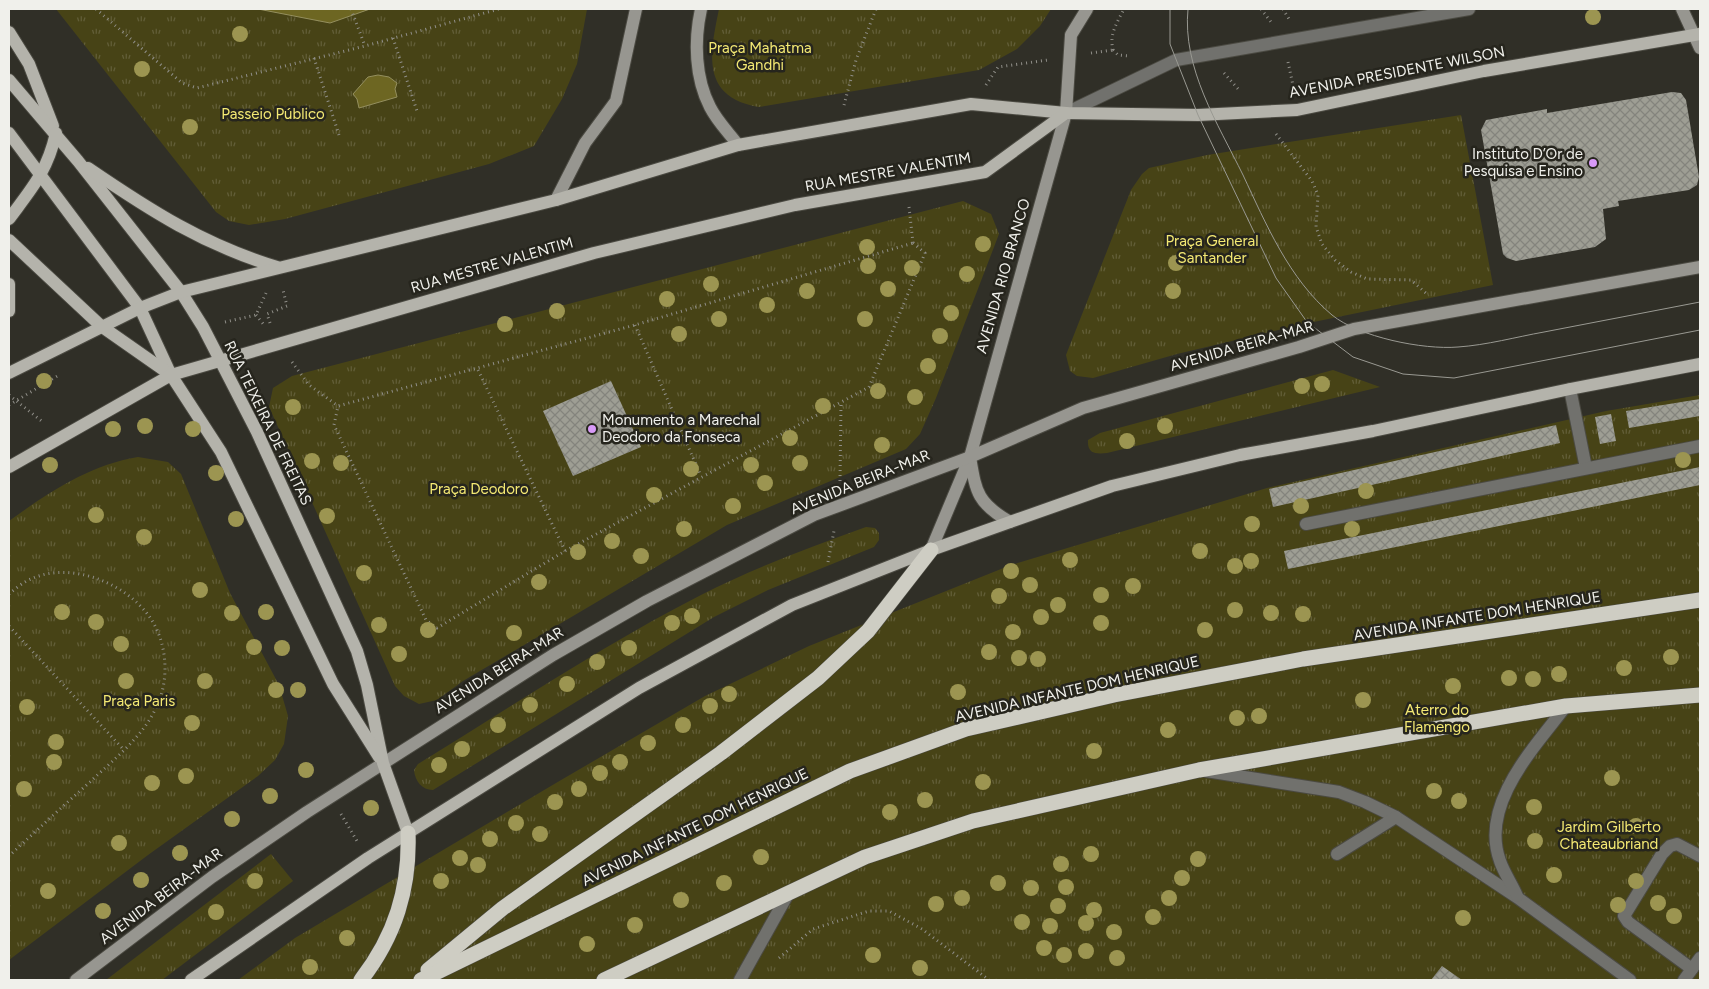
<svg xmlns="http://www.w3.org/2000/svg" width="1709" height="989" font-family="Figtree,sans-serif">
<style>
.grass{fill:url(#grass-tufts)}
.water{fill:#6d6622;stroke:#948f5e}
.building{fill:url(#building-cross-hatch)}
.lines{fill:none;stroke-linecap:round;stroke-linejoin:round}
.lane-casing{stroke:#4b4a42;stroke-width:14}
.street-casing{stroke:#4b4a42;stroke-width:14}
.secondary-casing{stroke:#4b4a42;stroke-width:14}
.primary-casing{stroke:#4b4a42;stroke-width:14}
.highway-casing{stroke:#4b4a42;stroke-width:16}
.path{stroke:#908f89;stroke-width:3;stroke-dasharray:1 4;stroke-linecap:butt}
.lane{stroke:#71716d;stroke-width:12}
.street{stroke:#71716d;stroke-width:12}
.secondary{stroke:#979690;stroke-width:12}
.primary{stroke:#b4b3ab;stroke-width:12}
.highway{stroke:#cecdc3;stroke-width:15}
.tram{stroke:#999992;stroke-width:1}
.tree{fill:#9c9551}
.poi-dot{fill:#d89af8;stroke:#26251d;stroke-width:2}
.labels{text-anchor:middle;stroke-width:5;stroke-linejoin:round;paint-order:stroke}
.park-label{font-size:15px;fill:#f4e973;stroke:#26251d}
.street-label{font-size:15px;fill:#f0f0eb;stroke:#26251d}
.poi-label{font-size:15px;fill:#f0f0eb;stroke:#26251d;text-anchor:end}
</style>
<defs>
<pattern id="grass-tufts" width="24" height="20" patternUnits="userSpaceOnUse" patternTransform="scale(1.25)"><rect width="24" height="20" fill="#474316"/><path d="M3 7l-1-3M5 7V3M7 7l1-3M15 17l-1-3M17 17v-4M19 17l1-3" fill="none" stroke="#625e38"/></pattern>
<pattern id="building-cross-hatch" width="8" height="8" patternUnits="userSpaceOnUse" patternTransform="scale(1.25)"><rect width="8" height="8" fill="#9e9e94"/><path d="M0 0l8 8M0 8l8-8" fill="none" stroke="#84847d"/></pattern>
</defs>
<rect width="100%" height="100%" fill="#302f27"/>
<g class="grass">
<path d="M56,9h531l-10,55 -15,35 -28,47 -45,18 -204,55 -36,6 -20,-4 -13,-9z"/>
<path d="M719,9h332l-11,17 -23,23 -38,21 -220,37c-59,-10 -49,-54 -40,-98z"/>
<path d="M1461,115l32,170 -194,40 -122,29 -84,24 -16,-2 -7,-5 -4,-16 65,-165 11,-16 7,-6 58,-13z"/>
<path d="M963,201l28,13 8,20 -63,164 -16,36 -14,15 -179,76 -264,156 -26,19 -18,4 -15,-8 -9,-10 -126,-279 4,-19 19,-12z"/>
<path d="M1333,370l47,17 -273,66c-11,1 -20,1 -19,-13l12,-7z"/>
<path d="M1700,395v585h-1462l57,-42 261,-155 149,-87 104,-50 202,-81 256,-77 339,-77z"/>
<path d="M138,457l30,5 13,12 49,119 49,92 9,31 -4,28 -9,16 -17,16 -110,79 -139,105v-439c39,-28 80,-56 129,-64z"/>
<path d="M866,527l9,1 4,5v7l-5,7 -106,43 -54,27 -281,173c-11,0 -18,-9 -19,-20l4,-6c93,-57 185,-119 283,-169 53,-27 109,-48 165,-68z"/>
<path d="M271,854l22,27 -131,99h-56z"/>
</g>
<g class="water">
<path d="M258,9h112l-40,14z"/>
<path d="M378,75l11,2 8,6 -2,6 2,8 -38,11 -2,-9 -4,-5 15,-17z"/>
</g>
<g class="building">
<path d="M1672,92l9,1 5,7 13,77 -2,8 -8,5 -71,11 1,5 -16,3 3,30 -11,8 -79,14 -9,-3 -4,-4 -22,-124 5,-10 61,-11v4z"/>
<path d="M611,381l30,66 -68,29 -30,-65z"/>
<path d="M1700,399v17l-71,12 -3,-17z"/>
<path d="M1611,414l5,27 -16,3 -5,-27z"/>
<path d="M1556,425l4,18 -287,64 -4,-18z"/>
<path d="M1700,467v18l-412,84 -4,-18z"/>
<path d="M1442,966l20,14h-31z"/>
</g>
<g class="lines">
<defs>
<g id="lane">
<path d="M1570,389l16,79"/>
<path d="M1306,524l394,-78"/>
<path d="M1206,771l133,21 26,10 31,15 122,81 112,82"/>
<path d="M1337,854l59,-37"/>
<path d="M1517,896c-5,-12 -13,-23 -17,-35 -21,-57 35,-114 66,-155"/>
<path d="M1692,969l-64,-47 -4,-6 38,-62 8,-8 7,-2 23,12"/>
<path d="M740,980l48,-86"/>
<path d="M1684,980l16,-22"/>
</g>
<path id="street" d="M1066,113l110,-53 293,-51"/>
<g id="secondary">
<path d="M701,9c-7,32 -6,69 9,98 7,14 19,26 28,38"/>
<path d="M1682,9l18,39"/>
<path d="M556,200l29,-57 31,-42 20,-92"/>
<path d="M970,457c6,35 7,46 40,65"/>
<path d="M931,550l39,-93 96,-344 5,-78 16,-26"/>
<path d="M76,980l136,-103 95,-65 246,-157 94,-54 167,-86 156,-58 113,-49 216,-61 55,-18 346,-62"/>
</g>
<g id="primary">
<path d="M9,32l20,32 24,62"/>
<path d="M9,80l69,81 103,131 22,35 54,105 100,219 10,34 16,78 25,70"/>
<path d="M9,133l131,175 31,67 50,77 112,232 46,73"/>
<path d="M88,168c63,43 116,77 189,99"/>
<path d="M9,219c23,-31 38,-47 47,-86"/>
<path d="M9,240l92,86 70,49"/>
<path d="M9,284v27"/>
<path d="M9,373l131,-65 41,-16 375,-92 182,-55 233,-41 95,9 132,2 99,-5 187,-39 216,-37"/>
<path d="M9,467l162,-92 423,-122 201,-48 190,-33 81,-59"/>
<path d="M191,980l177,-122 271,-170 153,-83 139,-55 181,-64 128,-31 133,-24 197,-42 130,-25"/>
</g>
<g id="highway">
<path d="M428,970l75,-62 218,-155 97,-75 50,-47 63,-81"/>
<path d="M361,980c34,-44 49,-91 47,-147"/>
<path d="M421,980l429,-209 116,-42 148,-34 189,-36 397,-59"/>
<path d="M604,980l261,-123 108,-36 226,-51 367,-64 134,-11"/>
</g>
</defs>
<use href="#lane" class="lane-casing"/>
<use href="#street" class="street-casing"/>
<use href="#secondary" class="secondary-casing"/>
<use href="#primary" class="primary-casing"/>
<use href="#highway" class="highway-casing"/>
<g class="path">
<path d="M96,9l86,74 15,5 168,-42 134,-37"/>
<path d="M351,9l14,37"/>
<path d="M1261,9l10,13"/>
<path d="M1283,9l6,10"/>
<path d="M393,38l24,73"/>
<path d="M1113,50l5,5 12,1"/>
<path d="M1113,50c-4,-16 4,-27 11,-41"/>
<path d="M1091,53l22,-3"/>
<path d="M314,58l25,77"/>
<path d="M1288,62l6,28"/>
<path d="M1224,73l16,18"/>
<path d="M986,85l12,-18 50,-7"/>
<path d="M844,105l12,-45 20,-51"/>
<path d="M1276,134l36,47 6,14 -2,32 6,17 13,16 16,12 16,7 44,1 16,14"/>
<path d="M909,207l4,36"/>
<path d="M913,243l12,10 -56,134 -304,164 -128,77 -11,-8 -92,-195 4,-19 297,-81z"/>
<path d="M256,315l8,10"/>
<path d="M225,322l31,-7 10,-22"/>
<path d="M270,323l-3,-9 20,-8 -4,-16"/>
<path d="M635,325l66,151"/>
<path d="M292,362l17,23 29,21"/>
<path d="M478,370l87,181"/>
<path d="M9,395l35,28"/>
<path d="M9,405l50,-30"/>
<path d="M840,481l1,-79"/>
<path d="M828,562l6,-31"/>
<path d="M9,594c6,-5 14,-12 22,-15 39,-18 93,3 118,37 18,25 21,62 8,90 -14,31 -43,53 -67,76 -27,24 -54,49 -81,74"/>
<path d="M9,626l115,124"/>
<path d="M341,814l16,27"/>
<path d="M779,958l34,-29 56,-18h20l33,18 67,51"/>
</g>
<use href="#lane" class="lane"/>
<use href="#street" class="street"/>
<use href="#secondary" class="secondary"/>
<use href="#primary" class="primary"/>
<use href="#highway" class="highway"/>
<g class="tram">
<path d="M1170,9v35l28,71 78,163 31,44 46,35 50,17 51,4 246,-48"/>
<path d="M1188,9c-6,59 30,115 55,166 23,49 46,104 89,140 27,22 91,35 126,32 29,-2 58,-10 86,-15 52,-10 104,-20 156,-30"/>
</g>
</g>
<g class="tree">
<circle cx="1593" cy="17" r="8"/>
<circle cx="240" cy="34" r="8"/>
<circle cx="142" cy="69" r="8"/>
<circle cx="190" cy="127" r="8"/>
<circle cx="983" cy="244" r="8"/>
<circle cx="867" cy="247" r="8"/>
<circle cx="1176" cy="263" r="8"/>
<circle cx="868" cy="266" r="8"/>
<circle cx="912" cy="268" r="8"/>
<circle cx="967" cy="274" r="8"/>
<circle cx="711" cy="284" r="8"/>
<circle cx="888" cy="289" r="8"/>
<circle cx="807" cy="291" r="8"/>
<circle cx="1173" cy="291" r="8"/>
<circle cx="667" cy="299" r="8"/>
<circle cx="767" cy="305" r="8"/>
<circle cx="557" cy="311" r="8"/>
<circle cx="951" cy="313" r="8"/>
<circle cx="719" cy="319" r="8"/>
<circle cx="865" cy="319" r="8"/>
<circle cx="505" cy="324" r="8"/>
<circle cx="679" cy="334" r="8"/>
<circle cx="940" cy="336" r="8"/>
<circle cx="928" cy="366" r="8"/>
<circle cx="44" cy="381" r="8"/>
<circle cx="1322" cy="384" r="8"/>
<circle cx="1302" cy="386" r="8"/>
<circle cx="878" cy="391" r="8"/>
<circle cx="915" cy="397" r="8"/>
<circle cx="823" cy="406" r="8"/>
<circle cx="293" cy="407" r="8"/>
<circle cx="145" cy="426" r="8"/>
<circle cx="1165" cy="426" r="8"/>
<circle cx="113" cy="429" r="8"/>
<circle cx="193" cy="429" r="8"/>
<circle cx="790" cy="438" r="8"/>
<circle cx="1127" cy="441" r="8"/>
<circle cx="882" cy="445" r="8"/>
<circle cx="1683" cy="460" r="8"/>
<circle cx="312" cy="461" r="8"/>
<circle cx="341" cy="463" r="8"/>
<circle cx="800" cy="463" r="8"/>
<circle cx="50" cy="465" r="8"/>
<circle cx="751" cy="465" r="8"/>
<circle cx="691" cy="469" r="8"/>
<circle cx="216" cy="473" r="8"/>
<circle cx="765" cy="483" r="8"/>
<circle cx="1366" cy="491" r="8"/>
<circle cx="654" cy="495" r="8"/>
<circle cx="733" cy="506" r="8"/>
<circle cx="1301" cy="506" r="8"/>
<circle cx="96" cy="515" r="8"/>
<circle cx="327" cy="516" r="8"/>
<circle cx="236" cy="519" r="8"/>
<circle cx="1252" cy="524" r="8"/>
<circle cx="684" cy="529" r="8"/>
<circle cx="1352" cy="529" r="8"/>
<circle cx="144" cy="537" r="8"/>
<circle cx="612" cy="541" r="8"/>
<circle cx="1200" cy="551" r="8"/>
<circle cx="578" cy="552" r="8"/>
<circle cx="641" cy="556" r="8"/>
<circle cx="1070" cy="560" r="8"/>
<circle cx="1251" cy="561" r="8"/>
<circle cx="1235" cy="566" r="8"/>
<circle cx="1011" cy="571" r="8"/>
<circle cx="364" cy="573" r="8"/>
<circle cx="539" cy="582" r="8"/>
<circle cx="1030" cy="585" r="8"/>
<circle cx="1133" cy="586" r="8"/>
<circle cx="200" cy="590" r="8"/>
<circle cx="1101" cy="595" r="8"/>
<circle cx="999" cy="596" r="8"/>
<circle cx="1058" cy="605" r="8"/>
<circle cx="1235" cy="610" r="8"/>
<circle cx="62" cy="612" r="8"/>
<circle cx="266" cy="612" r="8"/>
<circle cx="232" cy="613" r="8"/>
<circle cx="1271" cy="613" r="8"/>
<circle cx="1303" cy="614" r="8"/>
<circle cx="692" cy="616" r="8"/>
<circle cx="1041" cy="617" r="8"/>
<circle cx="96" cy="622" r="8"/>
<circle cx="672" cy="623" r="8"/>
<circle cx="1101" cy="623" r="8"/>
<circle cx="379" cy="625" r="8"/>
<circle cx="428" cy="630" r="8"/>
<circle cx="1205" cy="630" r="8"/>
<circle cx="1013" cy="632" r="8"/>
<circle cx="514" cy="633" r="8"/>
<circle cx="121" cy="644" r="8"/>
<circle cx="254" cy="647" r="8"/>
<circle cx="282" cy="648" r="8"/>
<circle cx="629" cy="648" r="8"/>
<circle cx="989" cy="652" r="8"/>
<circle cx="399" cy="654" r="8"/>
<circle cx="1671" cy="657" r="8"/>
<circle cx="1019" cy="658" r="8"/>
<circle cx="1038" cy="659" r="8"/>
<circle cx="597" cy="662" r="8"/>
<circle cx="1624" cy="668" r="8"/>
<circle cx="1559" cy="674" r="8"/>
<circle cx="1509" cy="678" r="8"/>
<circle cx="1533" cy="679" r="8"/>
<circle cx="126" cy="681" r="8"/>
<circle cx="205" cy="681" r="8"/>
<circle cx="567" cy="684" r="8"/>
<circle cx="1453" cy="686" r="8"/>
<circle cx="276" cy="690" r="8"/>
<circle cx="298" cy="690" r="8"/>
<circle cx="958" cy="692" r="8"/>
<circle cx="729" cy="694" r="8"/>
<circle cx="1363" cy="700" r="8"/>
<circle cx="530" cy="705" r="8"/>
<circle cx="710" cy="706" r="8"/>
<circle cx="27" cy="707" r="8"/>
<circle cx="1259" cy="716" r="8"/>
<circle cx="1237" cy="718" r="8"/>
<circle cx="192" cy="723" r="8"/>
<circle cx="498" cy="725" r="8"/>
<circle cx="683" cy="725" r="8"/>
<circle cx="1168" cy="730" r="8"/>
<circle cx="56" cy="742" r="8"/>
<circle cx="648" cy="743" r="8"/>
<circle cx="462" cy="749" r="8"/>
<circle cx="1094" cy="751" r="8"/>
<circle cx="54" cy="762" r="8"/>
<circle cx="620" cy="762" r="8"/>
<circle cx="439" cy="765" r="8"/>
<circle cx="306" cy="770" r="8"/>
<circle cx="600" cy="773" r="8"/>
<circle cx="186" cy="776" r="8"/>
<circle cx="1612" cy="778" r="8"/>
<circle cx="983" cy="782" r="8"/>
<circle cx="152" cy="783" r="8"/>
<circle cx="24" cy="789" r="8"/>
<circle cx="579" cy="789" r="8"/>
<circle cx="1434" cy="791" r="8"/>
<circle cx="270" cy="796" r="8"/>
<circle cx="925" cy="800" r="8"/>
<circle cx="1459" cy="801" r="8"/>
<circle cx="555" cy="802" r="8"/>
<circle cx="1534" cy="807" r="8"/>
<circle cx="371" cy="808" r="8"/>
<circle cx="890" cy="812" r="8"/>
<circle cx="232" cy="819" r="8"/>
<circle cx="516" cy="823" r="8"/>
<circle cx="1636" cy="826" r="8"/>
<circle cx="540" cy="834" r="8"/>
<circle cx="490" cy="839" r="8"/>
<circle cx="1535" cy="841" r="8"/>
<circle cx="119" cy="843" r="8"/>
<circle cx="180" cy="853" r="8"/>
<circle cx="1091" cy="854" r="8"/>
<circle cx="761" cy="857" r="8"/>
<circle cx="460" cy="858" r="8"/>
<circle cx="1198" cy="859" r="8"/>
<circle cx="1061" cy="864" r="8"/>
<circle cx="478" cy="865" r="8"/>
<circle cx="1554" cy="875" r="8"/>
<circle cx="1182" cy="878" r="8"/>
<circle cx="141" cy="880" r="8"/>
<circle cx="255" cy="881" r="8"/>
<circle cx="441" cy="881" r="8"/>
<circle cx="1636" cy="881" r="8"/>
<circle cx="724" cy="883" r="8"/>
<circle cx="998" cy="883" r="8"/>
<circle cx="1066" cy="887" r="8"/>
<circle cx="1031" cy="888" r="8"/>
<circle cx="48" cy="891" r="8"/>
<circle cx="962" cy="898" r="8"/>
<circle cx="1169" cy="898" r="8"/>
<circle cx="681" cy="900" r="8"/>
<circle cx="1658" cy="903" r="8"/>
<circle cx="936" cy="904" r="8"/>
<circle cx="1618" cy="905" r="8"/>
<circle cx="1058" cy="906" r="8"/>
<circle cx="1094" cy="910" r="8"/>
<circle cx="103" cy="911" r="8"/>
<circle cx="216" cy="912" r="8"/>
<circle cx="1674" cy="916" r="8"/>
<circle cx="1153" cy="917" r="8"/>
<circle cx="1463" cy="918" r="8"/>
<circle cx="1022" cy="922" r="8"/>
<circle cx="1086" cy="923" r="8"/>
<circle cx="635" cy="925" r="8"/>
<circle cx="1050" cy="926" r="8"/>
<circle cx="1114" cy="932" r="8"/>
<circle cx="347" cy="938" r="8"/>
<circle cx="587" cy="944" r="8"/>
<circle cx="1044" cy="948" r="8"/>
<circle cx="1086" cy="951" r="8"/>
<circle cx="873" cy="955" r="8"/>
<circle cx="1064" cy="955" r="8"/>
<circle cx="1117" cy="958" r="8"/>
<circle cx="310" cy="967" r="8"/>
<circle cx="920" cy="968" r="8"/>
</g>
<g class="poi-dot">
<circle cx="1593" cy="163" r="5"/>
<circle cx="592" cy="429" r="5"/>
</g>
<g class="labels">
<g class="park-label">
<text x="760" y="53">Praça Mahatma<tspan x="760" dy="17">Gandhi</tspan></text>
<text x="273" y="119">Passeio Público</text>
<text x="1212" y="246">Praça General<tspan x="1212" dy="17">Santander</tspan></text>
<text x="479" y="494">Praça Deodoro</text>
<text x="139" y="706">Praça Paris</text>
<text x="1437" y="715">Aterro do<tspan x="1437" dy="17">Flamengo</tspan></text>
<text x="1609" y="832">Jardim Gilberto<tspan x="1609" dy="17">Chateaubriand</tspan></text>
</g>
<g class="street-label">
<text transform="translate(1397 72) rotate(-11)" y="5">AVENIDA PRESIDENTE WILSON</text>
<text transform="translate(888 172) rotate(-10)" y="5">RUA MESTRE VALENTIM</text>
<text transform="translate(492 265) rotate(-16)" y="5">RUA MESTRE VALENTIM</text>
<text transform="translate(1003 276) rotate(-74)" y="5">AVENIDA RIO BRANCO</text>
<text transform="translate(1242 346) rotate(-16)" y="5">AVENIDA BEIRA-MAR</text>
<text transform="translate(268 423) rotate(64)" y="5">RUA TEIXEIRA DE FREITAS</text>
<text transform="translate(860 482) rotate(-22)" y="5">AVENIDA BEIRA-MAR</text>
<text transform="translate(1477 616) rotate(-9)" y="5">AVENIDA INFANTE DOM HENRIQUE</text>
<text transform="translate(499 670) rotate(-32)" y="5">AVENIDA BEIRA-MAR</text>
<text transform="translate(1077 689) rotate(-13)" y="5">AVENIDA INFANTE DOM HENRIQUE</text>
<text transform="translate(695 827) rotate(-26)" y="5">AVENIDA INFANTE DOM HENRIQUE</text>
<text transform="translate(161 896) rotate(-37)" y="5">AVENIDA BEIRA-MAR</text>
</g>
<g class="poi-label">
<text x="1583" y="159">Instituto D’Or de<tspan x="1583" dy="17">Pesquisa e Ensino</tspan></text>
<text x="602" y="425" text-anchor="start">Monumento a Marechal<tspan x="602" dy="17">Deodoro da Fonseca</tspan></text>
</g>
</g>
<rect width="1709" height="989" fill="none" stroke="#f0f0eb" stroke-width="20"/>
</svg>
